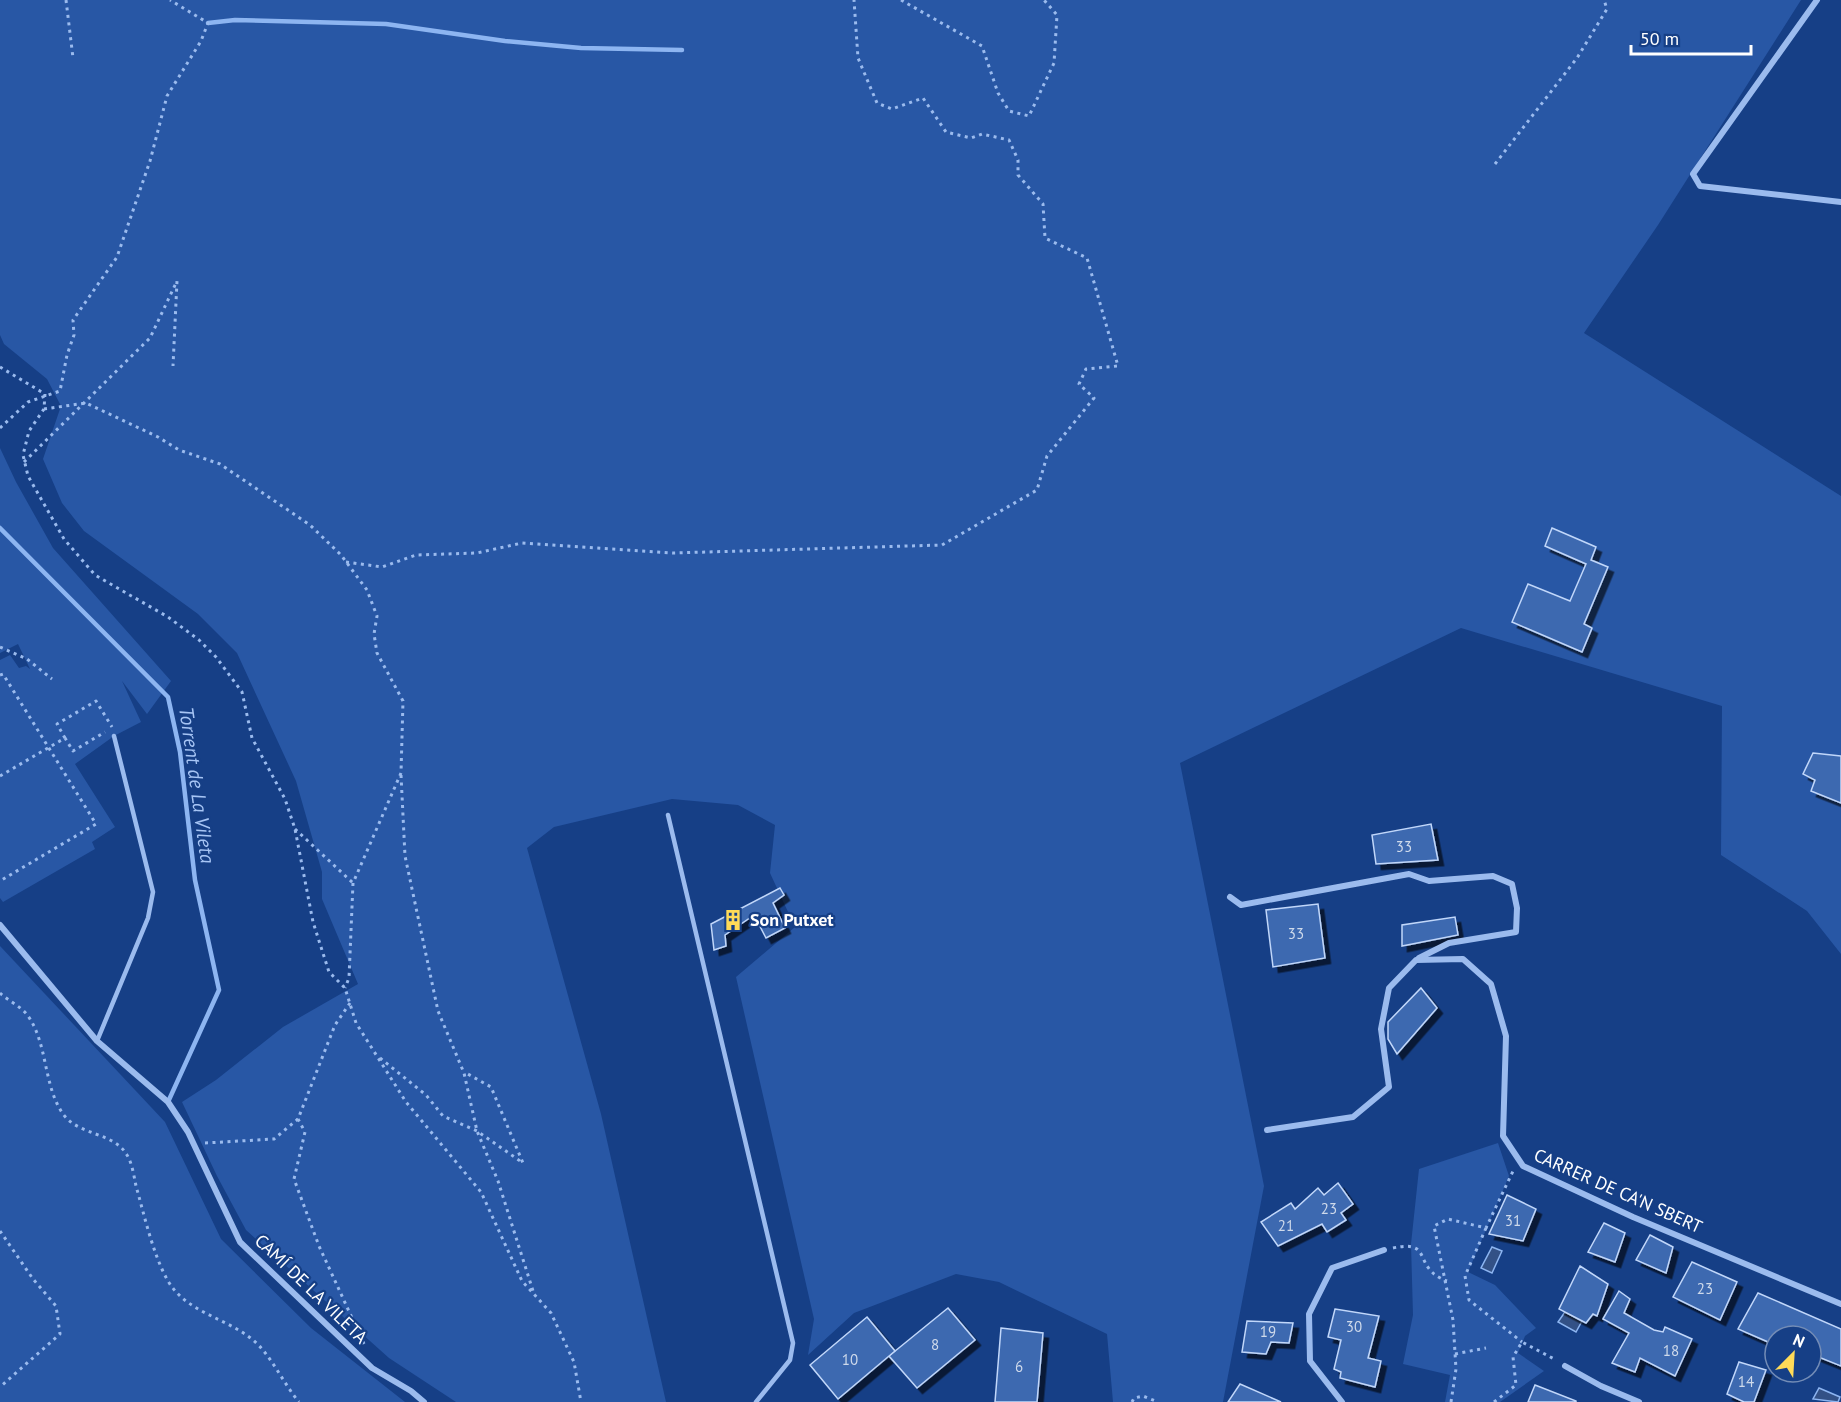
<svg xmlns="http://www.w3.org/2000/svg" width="1841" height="1402" font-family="'PT Sans',sans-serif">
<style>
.green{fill:#2857a5}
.water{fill:#335186;stroke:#8db5f1;stroke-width:1.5}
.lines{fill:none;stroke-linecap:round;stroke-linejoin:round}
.stream{stroke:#8db5f1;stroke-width:4.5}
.building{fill:#3e69b0;stroke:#c1d7fa;stroke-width:1.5;filter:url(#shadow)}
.path{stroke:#9bbbee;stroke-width:3;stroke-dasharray:3 4.5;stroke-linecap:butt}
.service{stroke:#9bbbee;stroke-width:4.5}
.minor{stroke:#9bbbee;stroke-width:6}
.labels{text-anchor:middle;stroke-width:4.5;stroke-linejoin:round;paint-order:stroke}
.number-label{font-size:15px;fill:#cfdaeb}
.poi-label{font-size:18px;font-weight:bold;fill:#fff;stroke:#163f86;text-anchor:start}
.street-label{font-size:18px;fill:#fff;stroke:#163f86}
.water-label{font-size:20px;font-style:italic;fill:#a7c5f5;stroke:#163f86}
</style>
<defs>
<filter id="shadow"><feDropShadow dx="5.5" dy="5.5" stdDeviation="0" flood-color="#0009"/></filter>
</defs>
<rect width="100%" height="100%" fill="#163f86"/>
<g class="green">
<path d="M0,0h1801l-143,225 -74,108 257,163v458l-34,-43 -86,-56 1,-149 -261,-78 -281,135 84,423 -41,216h-110l-6,-68 -108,-52 -43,-8 -102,39 -46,42 6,-36 -78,-342 59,-50 -25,-54 5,-48 -37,-20 -66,-6 -118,28 -27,21 74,266 65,288h-210l-67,-44 -143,-128 -29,-54 -35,-74 34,-22 67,-53 75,-43 -36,-85v-27l-26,-91 -59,-128 -39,-39 -114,-83 -22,-28 -19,-44 18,-53 -14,-27 -43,-35 -4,-9z"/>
<path d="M0,448l16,34 37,66 118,133 -24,33 -25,-33 19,41 -27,14 -39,28 40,63 -23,15 3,7 -92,53 -3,-4v-238l10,-5 9,13 7,-2 4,3 -12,-25 -18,9z"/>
<path d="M0,946l165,176 56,117 90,89 94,74h-405z"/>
<path d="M1498,1143l11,33 -41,96 27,13 41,43 -11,8 -7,17 26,18 -44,31h-55l5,-27 -47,-11 10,-49 -2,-71 8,-75z"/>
</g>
<g class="water">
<path d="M1492,1247l10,4 -10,22 -11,-5z"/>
<path d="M1565,1312l17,9 -6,11 -18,-10z"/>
<path d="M1819,1388l21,9 -2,5 -25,-3z"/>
</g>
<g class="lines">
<g class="stream">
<path d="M208,23l27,-3 151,4 119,17 76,7 101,2"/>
<path d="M0,528l168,169 12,55 15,128 24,110 -51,112"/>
</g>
</g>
<g class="building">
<path d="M1552,528l44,19 -5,13 17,7 -24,57 8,4 -10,24 -70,-30 16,-38 42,17 16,-37 -41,-18z"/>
<path d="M1813,753l28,3v47l-30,-12 4,-11 -12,-6z"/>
<path d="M1431,824l7,36 -62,4 -4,-29z"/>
<path d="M780,888l4,7 -11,8 12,25 -19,10 -12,-23 -29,20 1,11 -12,4 -3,-26z"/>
<path d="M1318,904l7,54 -52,9 -7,-57z"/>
<path d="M1455,917l3,18 -56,11v-21z"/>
<path d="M1421,988l16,20 -40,46 -9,-15v-17z"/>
<path d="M1338,1183l15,21 -12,9 5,7 -19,12 -5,-8 -44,22 -17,-24 30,-19 4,6 23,-21 6,7z"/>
<path d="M1507,1195l29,14 -13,32 -34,-7z"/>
<path d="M1604,1223l21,10 -10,29 -27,-10z"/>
<path d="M1650,1235l23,12 -7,26 -30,-13z"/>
<path d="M1692,1262l45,20 -17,38 -47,-23z"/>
<path d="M1580,1266l28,18 -11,32 -4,-2 -7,9 -27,-14z"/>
<path d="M1619,1291l11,8 -6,14 30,17 9,2 2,-5 27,12 -17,37 -35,-18 -5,14 -23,-9 17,-30 -26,-14z"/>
<path d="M1758,1293l83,36v37l-30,-12v-18h-36v9l-37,-16z"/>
<path d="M948,1308l27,32 -58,48 -28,-32z"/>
<path d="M1335,1309l44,7 -11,42 13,3 -6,26 -35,-9 1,-6 -7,-3 7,-29 -13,-3z"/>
<path d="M867,1317l28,34 -57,48 -28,-34z"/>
<path d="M1247,1321l46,2 -4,20 -18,-1 -5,12 -24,-2z"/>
<path d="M1001,1328l42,5 -6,69h-42z"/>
<path d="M1739,1362l27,8 -12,32h-10l-17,-8z"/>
<path d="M1240,1384l41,18h-53z"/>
<path d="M1535,1385l41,16v1h-48z"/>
</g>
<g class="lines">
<g class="path">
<path d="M66,0l7,58"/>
<path d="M901,0l81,46 16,47 11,18 20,5 25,-53 3,-48 -13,-15"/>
<path d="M1495,164l82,-106 30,-49 -3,-9"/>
<path d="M0,367l45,27 -1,15 -15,22 -6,24 5,21 36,63 31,36 73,42 31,23 17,17 26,35 10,46 33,61 10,30 18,93 16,50 16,16 11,35 50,79 75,90 41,89 29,32 23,49 7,40"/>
<path d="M44,409l42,-6 72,34 21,13 41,14 90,61 31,30 26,35 10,26 -3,18 3,19 26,48 -2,72 -48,110 -4,95 -4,10"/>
<path d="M0,428l28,-26 32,-11 7,-36 7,-20 -1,-15 44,-63 33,-96 17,-65 34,-55 7,-18 -38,-23"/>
<path d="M24,462l126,-124 27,-57 -4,85"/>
<path d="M346,562l36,5 34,-12 61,-2 45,-10 151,10 269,-8 95,-55 10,-34 47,-58 -15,-14 7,-15 32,-3 -31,-108 -42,-20 -2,-34 -25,-29v-15l-9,-20 -27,-6 -11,4 -25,-6 -23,-34 -31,11 -15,-6 -19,-45 -4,-58"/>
<path d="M0,647l27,12 25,20"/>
<path d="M0,675l3,-1 93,150 -96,57"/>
<path d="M65,738l-8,-14 39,-23 16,26"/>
<path d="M401,775l4,81 33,155 26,62 13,58 21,50 36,113"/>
<path d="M0,776l65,-38 8,13 32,-19"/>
<path d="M295,829l58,54"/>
<path d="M0,993c8,8 21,13 28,23 20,28 15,69 35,98 16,22 51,18 64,41 5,8 7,21 9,31 8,28 17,69 32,95 19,32 57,36 85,59 18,15 30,43 46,62"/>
<path d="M350,1003l-15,22 -37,94 7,13 -11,47 25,67 45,98"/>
<path d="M380,1058l46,37 17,21 34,15 46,32 -32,-76 -25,-14"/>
<path d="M205,1143l69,-4 24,-20"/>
<path d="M1486,1228l-21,48 4,24 53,42"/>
<path d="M0,1231l33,48 23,27 4,28 -60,53"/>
<path d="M1393,1248c42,-9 18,20 54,33"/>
<path d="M1455,1354l31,-6"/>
<path d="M1132,1402l2,-4 9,-2 15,6"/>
<path d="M1451,1402l5,-33 -3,-49 -19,-94 14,-7 38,9 28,-59"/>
<path d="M1494,1402l22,-17 -3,-28 9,-15 34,18"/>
</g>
<g class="service">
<path d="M668,815l125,528 -3,17 -34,42"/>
<path d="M97,1041l51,-123 5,-26 -39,-156"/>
</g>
<g class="minor">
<path d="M1817,0l-124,174 7,12 141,16"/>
<path d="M1230,897l11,8 168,-31 20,7 64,-5 19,8 5,24 -1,24 -67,11 -30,15"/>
<path d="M0,925l97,116 71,61 20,30 52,110 132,126 39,23 13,11"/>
<path d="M1267,1130l86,-13 36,-30 -8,-58 8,-41 27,-28 47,-1 28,25 15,52 -3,100 20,30 110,51 208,87"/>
<path d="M1565,1366l36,20 38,16"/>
<path d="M1342,1402l-32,-41 -1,-47 23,-46 52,-18"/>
</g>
</g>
<defs>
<symbol id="building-bare" viewBox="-9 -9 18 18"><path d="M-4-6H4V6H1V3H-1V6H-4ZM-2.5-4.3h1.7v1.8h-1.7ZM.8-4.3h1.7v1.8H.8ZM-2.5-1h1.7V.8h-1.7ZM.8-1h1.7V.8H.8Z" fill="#ffdb58" stroke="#163f86" stroke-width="2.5" paint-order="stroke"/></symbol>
</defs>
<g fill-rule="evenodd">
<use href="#building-bare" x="718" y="905" width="30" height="30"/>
</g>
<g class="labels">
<g class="number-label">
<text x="1404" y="852">33</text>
<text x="1296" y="939">33</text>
<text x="1329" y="1214">23</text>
<text x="1513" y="1226">31</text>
<text x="1286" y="1231">21</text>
<text x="1705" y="1294">23</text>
<text x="1354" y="1332">30</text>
<text x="1268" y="1337">19</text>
<text x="935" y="1350">8</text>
<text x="1671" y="1356">18</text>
<text x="850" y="1365">10</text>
<text x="1019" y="1372">6</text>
<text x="1746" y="1387">14</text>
</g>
<g class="poi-label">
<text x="750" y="926">Son Putxet</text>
</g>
<g class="street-label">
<text transform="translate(1618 1191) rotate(24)" y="6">CARRER DE CA'N SBERT</text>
<text transform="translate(311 1289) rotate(44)" y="6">CAMÍ DE LA VILETA</text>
</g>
<g class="water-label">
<text transform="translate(197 785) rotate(82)" y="7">Torrent de La Vileta</text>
</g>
</g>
<g transform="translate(1793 1354) rotate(24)"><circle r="28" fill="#163f86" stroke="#738cb6" stroke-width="1.5"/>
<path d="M0-4.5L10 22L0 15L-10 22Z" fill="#ffdb58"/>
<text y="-9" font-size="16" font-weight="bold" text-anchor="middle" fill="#ffffff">N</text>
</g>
<path d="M1631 45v9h120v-9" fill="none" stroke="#ffffff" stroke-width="3"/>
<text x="1640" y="45" font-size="18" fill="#ffffff" stroke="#163f86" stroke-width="4.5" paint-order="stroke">50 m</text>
</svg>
